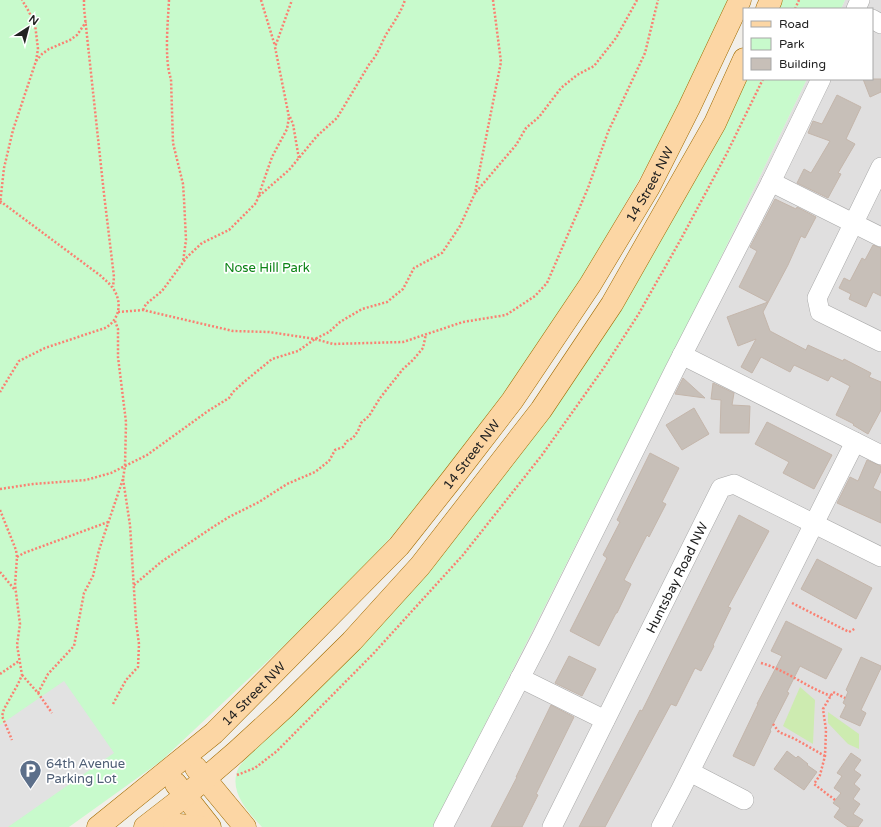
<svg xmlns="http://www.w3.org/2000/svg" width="881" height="827" font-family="'Varela Round',sans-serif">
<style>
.residential{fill:#e0dfdf}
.grass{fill:#cdebb0}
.park{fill:#c8facc}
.parking{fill:#e2e2e2}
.building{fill:#c7bfb8;stroke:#c4b6ab}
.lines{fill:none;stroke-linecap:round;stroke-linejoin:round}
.minor-casing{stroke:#a9a9a9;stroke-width:20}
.major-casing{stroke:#a06b00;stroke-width:23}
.path{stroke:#fa8072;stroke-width:2.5;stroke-dasharray:2 2;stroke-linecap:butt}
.minor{stroke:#fff;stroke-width:19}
.major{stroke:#fcd6a4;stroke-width:22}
.labels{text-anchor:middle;stroke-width:3.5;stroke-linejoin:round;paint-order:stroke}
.street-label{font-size:13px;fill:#222;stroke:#fff}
.park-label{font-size:13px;fill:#0c8416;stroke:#fff}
.service-label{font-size:13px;fill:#4e5e75;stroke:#fff;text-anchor:start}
</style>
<rect width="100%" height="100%" fill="#f2efe9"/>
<path class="residential" d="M845,0h36v827h-448l273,-539 101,-209h65v-70h-31z"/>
<g class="grass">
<path d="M800,687l15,13 -2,44 -30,-18z"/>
<path d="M828,712l31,22v15l-11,-5 -20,-21z"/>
</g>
<g class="park">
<path d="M0,0h728l-46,100 -39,73 -62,107 -60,93 -75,98 -56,67 -48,53 -181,170 -92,66h-69z"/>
<path d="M782,0h63l-4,9h-63z"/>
<path d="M747,79h60l-101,209 -273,539h-171c-14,-15 -35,-37 -23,-60 4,-6 10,-11 14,-17l174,-178z"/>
</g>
<path class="parking" d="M64,681l50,72 -106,74h-8v-102z"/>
<g class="building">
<path d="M863,79h18v13l-11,5z"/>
<path d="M837,95l24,12 -15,32 9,5 -17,29 3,1 -13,24 -31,-15 7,-14 7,4 19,-32 -22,-8 5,-12 9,3z"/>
<path d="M775,199l21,10 1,-2 19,10 -11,21 -4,-2 -13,29 -25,47 7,19 36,19 2,-5 35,16 1,-2 27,14 -2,4 12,5v28l-13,24 -15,-9 1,-1 -18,-9 14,-29 -19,-10 -3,5 -34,-16 -4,7 -29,-15 -9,16 -11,-6 15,-28 -18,7 -11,-29 41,-15 -29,-15 18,-36 -7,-4z"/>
<path d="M873,245l8,3v48l-8,-4 -7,15 -17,-8 2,-5 -12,-6 5,-10 6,3 12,-23 3,2z"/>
<path d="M683,378l22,20 -30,-4z"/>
<path d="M713,383l21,10 -2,12 18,1 -1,27h-29l1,-33 -10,-1z"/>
<path d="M694,408l15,26 -27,16 -16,-25z"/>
<path d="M767,422l65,33 -18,34 -31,-16 6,-11 -34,-18z"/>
<path d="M650,453l29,15 -17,34 4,2 -17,33 -2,-2 -23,45 7,4 -14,29h-1l-17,33 -29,-15 37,-73 -4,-3 17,-33 -3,-2z"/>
<path d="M867,460l14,6v5l-8,17 8,4v31l-44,-20 13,-26 8,4z"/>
<path d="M739,515l30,16 -41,76 3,1 -18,37 1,1 -13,25 -6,-3 -19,38 -5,-2 -66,123h-26l61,-117 2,1z"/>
<path d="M817,559l55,29 -16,31 -55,-30z"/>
<path d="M786,621l56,28 -16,30 -26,-13 -13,26 2,1 -19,37 1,1 -17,35 -21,-10 25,-52h-1l25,-48 -11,-5z"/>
<path d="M569,656l27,13 -14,27 -27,-13z"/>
<path d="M861,657l20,9v2l-20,42 5,3 -6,13 -20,-9 6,-12 -3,-2 5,-11 -2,-2z"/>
<path d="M551,705l23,12 -38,77 2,1 -16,32h-31l26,-50h-1z"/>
<path d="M787,751l9,7 2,-2 10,8 -1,1 10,7 -13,18 -30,-21z"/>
<path d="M851,753l10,7 -7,10 7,5 -7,9 6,5 -7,10 7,5 -7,10 10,6 -5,7h-10l-14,-10 6,-9 -7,-5 8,-10 -7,-5 8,-12 -5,-3z"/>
</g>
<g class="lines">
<defs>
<g id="minor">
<path d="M856,9l4,-9"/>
<path d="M872,19l9,5"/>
<path d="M881,167l-64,131 3,14 61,30"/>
<path d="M771,182l110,55"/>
<path d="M682,355l199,100"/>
<path d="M520,678l85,42"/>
<path d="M690,772l54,28"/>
<path d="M443,827l99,-191 132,-265 97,-189 50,-103"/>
<path id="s1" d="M552,827l169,-339 13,-4 147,73"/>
<path d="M661,827l20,-38 174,-347"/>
</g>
<g id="major">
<path d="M767,9l4,-9"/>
<path d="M196,768l49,59"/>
<path d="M176,784l34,43"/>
<path id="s2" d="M98,827l116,-94 185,-187 53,-67 60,-78 78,-116 59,-98 40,-79 51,-108"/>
<path d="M145,827l40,-31 51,-44 48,-44 68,-67 68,-75 121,-156 71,-106 103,-181 29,-64"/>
<path d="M174,827l5,-2 21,2"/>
</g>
</defs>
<use href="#minor" class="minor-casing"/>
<use href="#major" class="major-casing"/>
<g class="path">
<path d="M84,0v8l20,186 10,83 -1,10"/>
<path d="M169,0c-1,21 -5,60 2,79l2,64 10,41 1,15 2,41 -3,22"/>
<path d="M261,0l14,46"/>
<path d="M795,9l4,-9"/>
<path d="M36,61l6,-7 7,-5 21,-9 7,-5 9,-13"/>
<path d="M290,117l3,7 6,35"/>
<path d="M476,192l40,-47 10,-17 13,-11 22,-29 16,-13 17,-9 22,-28 21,-38"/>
<path d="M259,196l30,-26 28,-34 20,-18 33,-55c8,-8 11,-20 17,-30 7,-11 14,-21 18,-33"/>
<path d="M0,201l101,75c4,4 8,7 11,11 11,14 8,33 -7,41l-60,20 -26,13 -19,31"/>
<path d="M0,204l4,-36 9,-38 23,-69 2,-12 -3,-25 -7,-14 -6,-10"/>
<path d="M143,310l3,-6 16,-13 25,-34 15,-14 27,-13 27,-27 16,-46 15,-28 2,-12 -14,-70 17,-47"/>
<path d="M118,312l25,-2 90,21 36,1 46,7 18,5 70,-2 60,-20 43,-7 29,-19 12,-13 41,-95 20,-56 37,-79 13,-53"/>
<path d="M0,489l33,-5 53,-4 25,-7 36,-18 61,-44 21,-13 4,-6 11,-10 28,-23 26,-8 17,-12 14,-7 11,-10 22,-13 25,-7 16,-13 11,-21 28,-15 18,-27 15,-33 26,-131 -8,-62"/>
<path d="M0,510l16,40 1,7 -2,28 5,39 -3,21 5,30 -4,9 -14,25 -2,7 10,24"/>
<path d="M17,557l7,-4 84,-31"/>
<path d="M0,572l15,18"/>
<path d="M134,585l27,-23 52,-35 16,-10 30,-15 28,-18 28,-12 14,-11 6,-11 8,-3 4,-6 6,-3 5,-7 3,-8 8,-7 11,-18 23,-29 10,-9 10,-12 3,-14"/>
<path d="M792,603l57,29 7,-4"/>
<path d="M761,663c25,7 45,24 70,33"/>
<path d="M0,674l19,-13"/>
<path d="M22,675l16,18 14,20"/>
<path d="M38,693l10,-19 26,-28 10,-53 9,-17 6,-26 24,-71 2,-13 1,-44 -8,-65v-28l-3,-8"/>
<path d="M113,704l13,-24 12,-13 1,-23 -3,-22 -6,-97 -7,-46"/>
<path d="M773,724l6,8 16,7 30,17"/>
<path d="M237,775l18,-7 22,-17 96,-97 90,-99 79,-100 61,-86 35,-54 43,-76 46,-86 36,-74"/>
<path d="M835,800l-21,-16 6,-9 5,-19 1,-26 -3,-21 10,-17 12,6"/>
</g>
<use href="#minor" class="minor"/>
<use href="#major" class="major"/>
</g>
<defs>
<symbol id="parking-pin" viewBox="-11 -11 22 30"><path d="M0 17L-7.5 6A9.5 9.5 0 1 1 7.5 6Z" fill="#5c6f8a" stroke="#fff"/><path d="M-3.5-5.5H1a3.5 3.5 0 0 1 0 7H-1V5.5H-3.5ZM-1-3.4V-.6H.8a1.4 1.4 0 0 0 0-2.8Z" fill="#fff"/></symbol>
</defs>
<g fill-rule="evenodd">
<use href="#parking-pin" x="18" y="758" width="25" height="34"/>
</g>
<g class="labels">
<g class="street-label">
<text dy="5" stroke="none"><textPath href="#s2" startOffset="853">14 Street NW</textPath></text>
<text dy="5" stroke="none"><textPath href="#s2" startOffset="529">14 Street NW</textPath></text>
<text dy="5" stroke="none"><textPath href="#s1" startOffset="279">Huntsbay Road NW</textPath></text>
<text dy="5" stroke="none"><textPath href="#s2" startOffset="205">14 Street NW</textPath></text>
</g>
<g class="park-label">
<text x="267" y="272">Nose Hill Park</text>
</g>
<g class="service-label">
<text x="46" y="768">64th Avenue<tspan x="46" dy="15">Parking Lot</tspan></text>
</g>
</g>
<rect x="743" y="8" width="130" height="72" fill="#ffffff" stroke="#a7a7a7"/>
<rect x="751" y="21" width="20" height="6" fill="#fcd6a4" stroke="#a7a7a7"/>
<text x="779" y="28" font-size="12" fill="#222222">Road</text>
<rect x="751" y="38" width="20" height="12" fill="#c8facc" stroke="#a7a7a7"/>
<text x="779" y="48" font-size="12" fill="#222222">Park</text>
<rect x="751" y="58" width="20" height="12" fill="#c7bfb8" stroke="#a7a7a7"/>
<text x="779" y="68" font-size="12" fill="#222222">Building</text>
<g transform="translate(28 28) rotate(36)" stroke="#ffffff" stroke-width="3" paint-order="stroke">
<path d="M0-3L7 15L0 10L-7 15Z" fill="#222222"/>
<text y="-6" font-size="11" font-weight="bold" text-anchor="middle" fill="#222222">N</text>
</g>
</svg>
